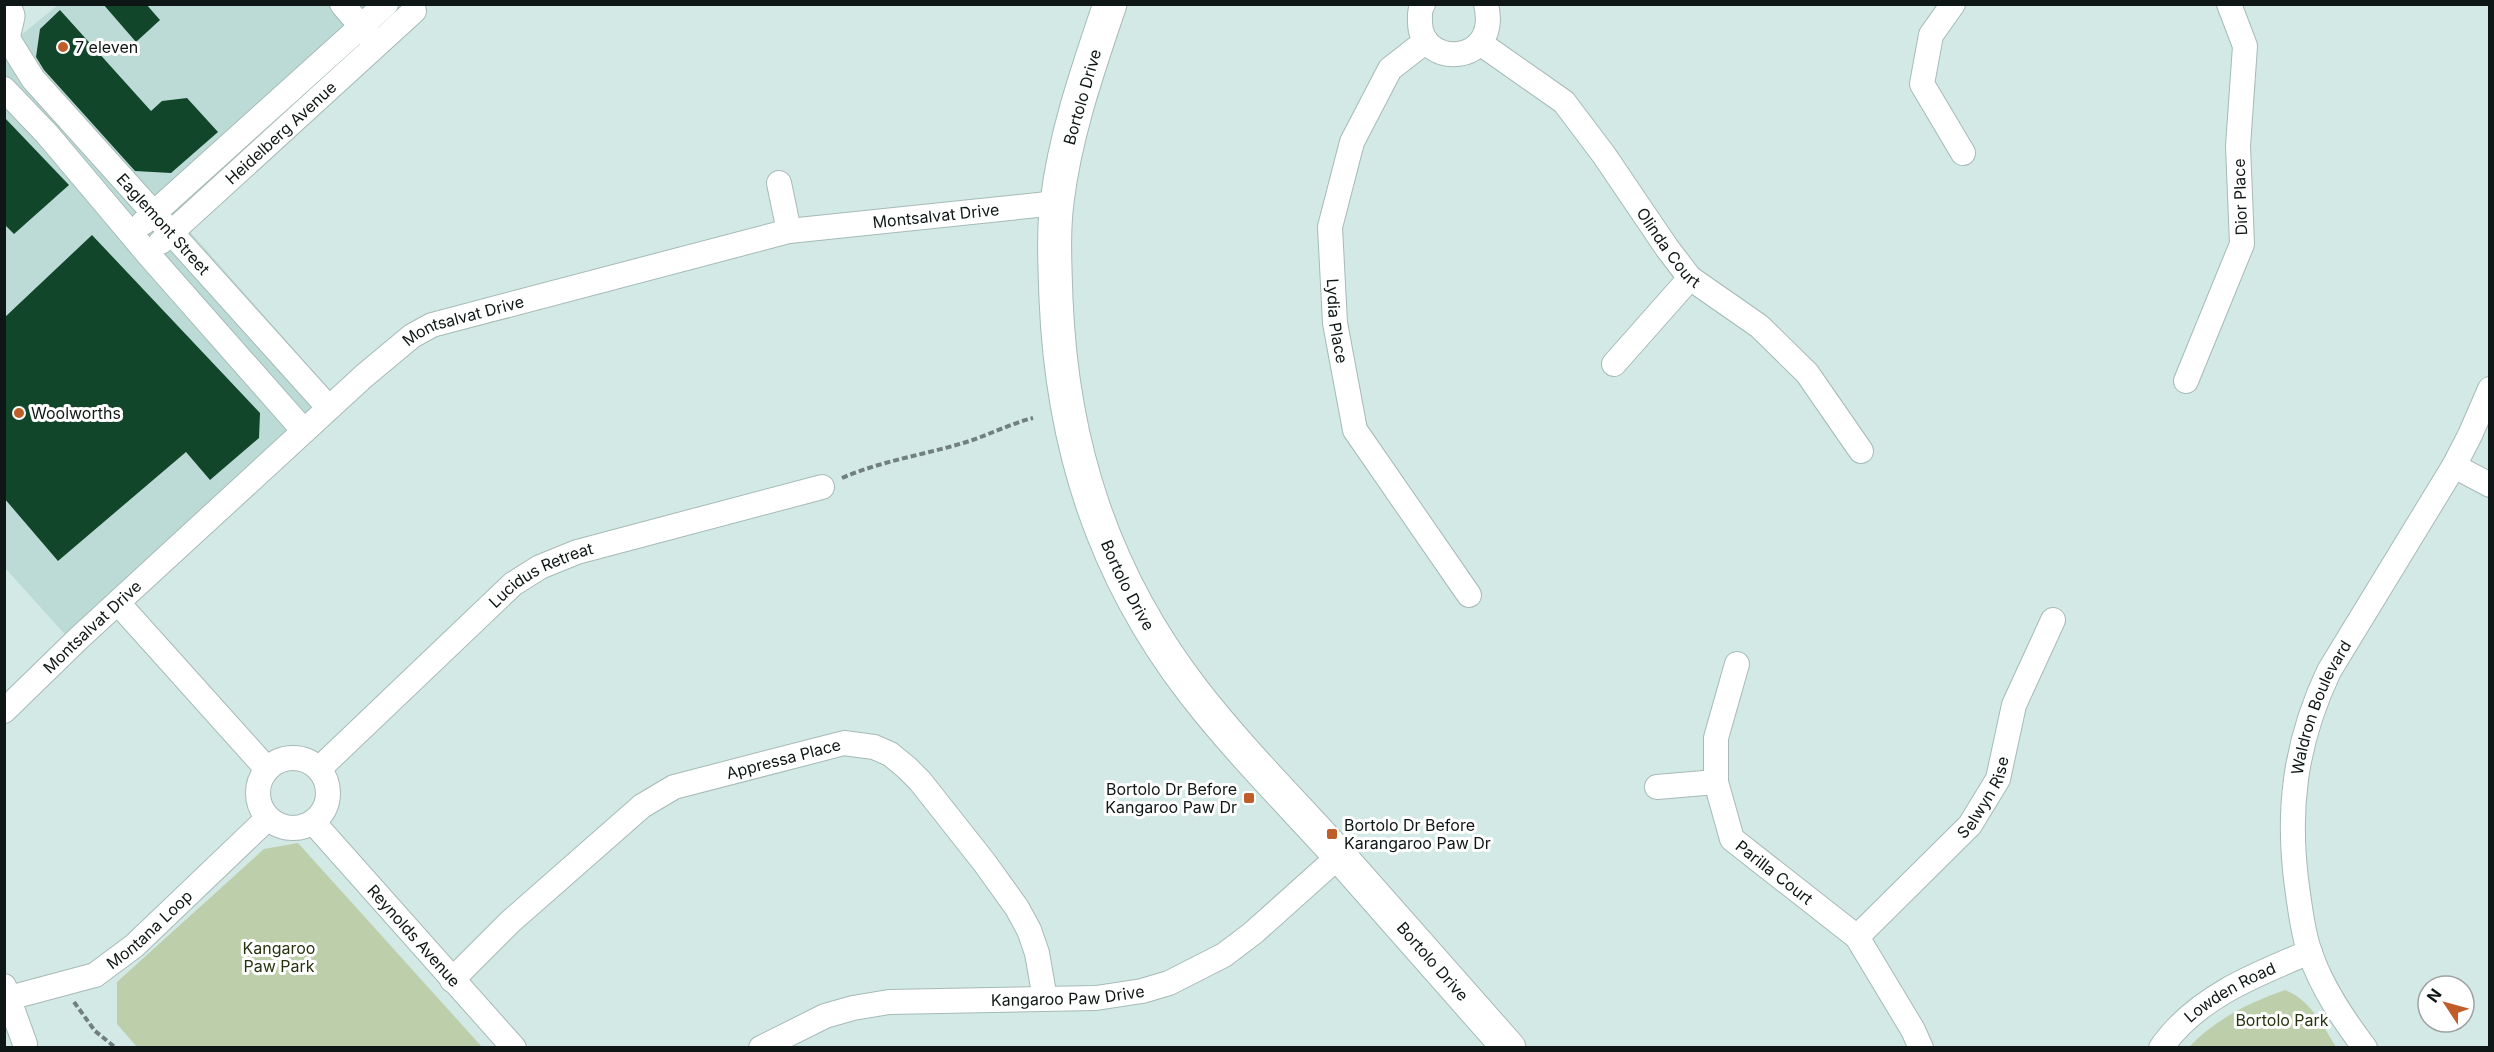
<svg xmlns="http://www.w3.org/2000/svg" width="2494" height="1052" font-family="Inter,sans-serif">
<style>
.built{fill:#bddbd6}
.green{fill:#bdceaa}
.building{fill:#11462a}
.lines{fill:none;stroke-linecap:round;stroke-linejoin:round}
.street-casing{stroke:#a6bab6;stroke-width:26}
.secondary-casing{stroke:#a6bab6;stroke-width:35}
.path{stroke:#71807e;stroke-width:4;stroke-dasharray:6 3;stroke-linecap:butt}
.street{stroke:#fff;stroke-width:24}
.secondary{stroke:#fff;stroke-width:33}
.poi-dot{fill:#c15d29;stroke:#fff;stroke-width:2}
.labels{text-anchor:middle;stroke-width:6;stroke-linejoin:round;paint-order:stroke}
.poi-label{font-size:16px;fill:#0f1716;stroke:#fff;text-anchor:start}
.street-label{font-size:16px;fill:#0f1716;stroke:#fff}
.park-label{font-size:16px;fill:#25340e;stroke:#fff}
</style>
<rect width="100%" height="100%" fill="#d3e9e5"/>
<path class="built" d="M368,4l-198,205 175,198 -266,243 -74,-82 -1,-519 54,-44z"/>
<g class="green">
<path d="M298,843l184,204h-345l-20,-23v-42l147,-133z"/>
<path d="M2285,990c26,10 37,35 51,57h-147c27,-28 59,-44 96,-57z"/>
</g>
<g class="building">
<path d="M103,4h43l14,16 -24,22z"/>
<path d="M60,10l91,101 11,-10 25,-3 31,34 -47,41 -36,-2 -91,-101 -8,-13 4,-28z"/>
<path d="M4,117l65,68 -55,49 -10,-10z"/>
<path d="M92,235l168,178 -1,25 -49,42 -24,-28 -128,109 -54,-63v-180z"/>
</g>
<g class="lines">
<defs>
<g id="street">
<path d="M342,4l30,35"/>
<path d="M1423,4c-4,6 -3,12 -3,18 0,46 81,45 66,-18"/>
<path d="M1953,4l-22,31 -9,49 41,69"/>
<path id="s1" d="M5,34l28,45 296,329"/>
<path id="s2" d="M1426,41l-36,28 -38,73 -22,85 5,96 20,107 114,165"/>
<path id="s3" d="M1480,43l84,59 40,53 63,93 23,30 69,48 48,47 54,78"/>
<path d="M4,89l43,45 101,120 156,177"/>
<path d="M779,183l10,48"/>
<path d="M143,223l243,-219"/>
<path id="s4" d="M161,242l253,-231"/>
<path d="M1614,364l76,-86"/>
<path d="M2186,381l56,-137 -4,-98 7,-100 -16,-42"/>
<path d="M2454,466l36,19"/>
<path d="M118,603l149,166"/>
<path id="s5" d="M1737,664l-21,74v44l16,57 125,98 56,93 8,18"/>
<path id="s6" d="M4,711l75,-73 285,-262 48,-40 20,-11 357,-94 268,-28"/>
<circle cx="293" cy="793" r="35"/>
<path id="s7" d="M319,769l194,-185 27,-17 37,-15 245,-65"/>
<path d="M1657,787l59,-5"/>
<path id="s8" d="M313,822l201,226"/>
<path id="s9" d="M1857,937l113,-112 28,-46 16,-74 39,-85"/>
<path id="s10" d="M452,980l58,-58 132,-116 32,-19 170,-44 30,4 16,7 16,13 14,14 64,81 33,46 12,22 8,23 8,46"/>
<path d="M4,986l21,58"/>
<path id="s11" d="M9,998l86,-23 39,-29 134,-128"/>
<path id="s12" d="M761,1048l64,-32 28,-8 36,-6 207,-4 46,-7 27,-8 55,-28 29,-22 86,-77"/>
<path id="s13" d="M2161,1048c34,-50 95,-74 149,-96"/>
<path id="s14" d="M2365,1048c-22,-29 -43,-60 -55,-95 -7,-19 -9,-39 -12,-59 -12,-80 -4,-149 31,-223l125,-205 16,-31 20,-46"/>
</g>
<g id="secondary">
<path id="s15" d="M1110,4c-22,65 -45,131 -53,198 -4,32 -2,65 -1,97 6,146 47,275 137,392 44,57 96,109 144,162 58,65 115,130 172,195"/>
<path d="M4,6l4,10 -4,18"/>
</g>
</defs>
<use href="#street" class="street-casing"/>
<use href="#secondary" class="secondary-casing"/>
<g class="path">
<path d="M842,478c39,-17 81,-23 121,-35 24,-7 46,-19 70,-25"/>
<path d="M74,1002l21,29 21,17"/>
</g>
<use href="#street" class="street"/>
<use href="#secondary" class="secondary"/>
</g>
<g class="poi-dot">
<circle cx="63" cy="47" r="6"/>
<circle cx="19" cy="413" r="6"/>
<rect x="1243" y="792" width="12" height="12" rx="3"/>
<rect x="1326" y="828" width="12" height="12" rx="3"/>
</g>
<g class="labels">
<g class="poi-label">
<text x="75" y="53">7 eleven</text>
<text x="31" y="419">Woolworths</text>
<text x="1237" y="795" text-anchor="end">Bortolo Dr Before<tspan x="1237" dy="18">Kangaroo Paw Dr</tspan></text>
<text x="1344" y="831">Bortolo Dr Before<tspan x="1344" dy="18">Karangaroo Paw Dr</tspan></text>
</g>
<g class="street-label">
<text transform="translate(1082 97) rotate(-74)" y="6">Bortolo Drive</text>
<text dy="6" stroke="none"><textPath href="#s4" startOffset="162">Heidelberg Avenue</textPath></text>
<text transform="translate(2240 197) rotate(-92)" y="6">Dior Place</text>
<text dy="6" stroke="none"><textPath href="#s6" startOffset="1094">Montsalvat Drive</textPath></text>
<text dy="6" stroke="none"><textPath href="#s1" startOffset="248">Eaglemont Street</textPath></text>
<text dy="6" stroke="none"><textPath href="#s3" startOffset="282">Olinda Court</textPath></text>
<text dy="6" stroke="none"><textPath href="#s2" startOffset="310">Lydia Place</textPath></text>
<text dy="6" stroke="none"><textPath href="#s6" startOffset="608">Montsalvat Drive</textPath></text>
<text dy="6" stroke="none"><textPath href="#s7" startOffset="297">Lucidus Retreat</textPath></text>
<text dy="6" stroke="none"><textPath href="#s15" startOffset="600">Bortolo Drive</textPath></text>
<text dy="6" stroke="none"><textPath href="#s6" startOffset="122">Montsalvat Drive</textPath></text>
<text dy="6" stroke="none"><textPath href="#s14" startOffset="362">Waldron Boulevard</textPath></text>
<text dy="6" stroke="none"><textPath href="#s10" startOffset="408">Appressa Place</textPath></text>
<text dy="6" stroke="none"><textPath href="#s9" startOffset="190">Selwyn Rise</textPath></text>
<text dy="6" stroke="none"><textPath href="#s5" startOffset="234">Parilla Court</textPath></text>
<text dy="6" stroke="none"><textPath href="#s11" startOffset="160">Montana Loop</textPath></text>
<text dy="6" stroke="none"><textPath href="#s8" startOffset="152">Reynolds Avenue</textPath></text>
<text dy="6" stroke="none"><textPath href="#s15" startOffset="1086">Bortolo Drive</textPath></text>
<text dy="6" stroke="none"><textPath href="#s12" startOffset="316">Kangaroo Paw Drive</textPath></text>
<text dy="6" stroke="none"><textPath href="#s13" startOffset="90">Lowden Road</textPath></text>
</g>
<g class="park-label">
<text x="279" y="954">Kangaroo<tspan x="279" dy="18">Paw Park</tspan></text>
<text x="2282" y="1026">Bortolo Park</text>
</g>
</g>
<rect width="2494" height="1052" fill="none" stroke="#0f1716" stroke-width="12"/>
<g transform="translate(2446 1004) rotate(306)"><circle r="28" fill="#ffffff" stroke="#9fa2a2" stroke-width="1.5"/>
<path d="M0-4.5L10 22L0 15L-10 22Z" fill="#c15d29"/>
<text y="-9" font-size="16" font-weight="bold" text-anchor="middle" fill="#0f1716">N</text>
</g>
</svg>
